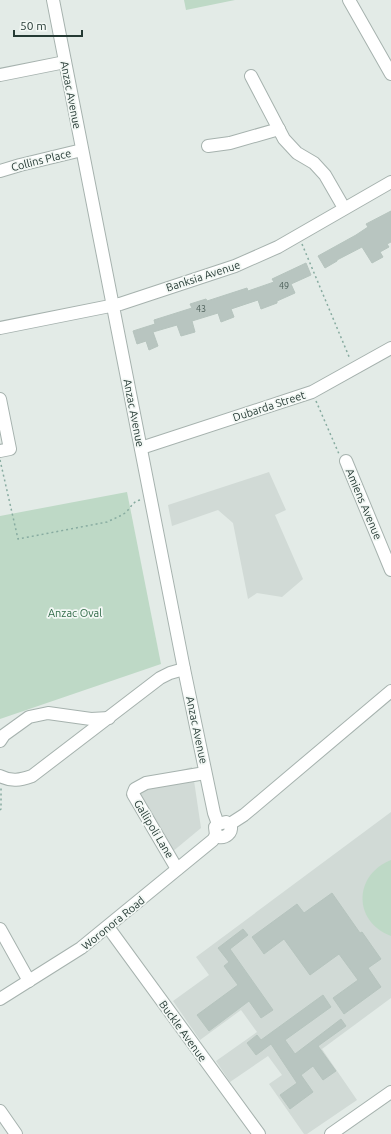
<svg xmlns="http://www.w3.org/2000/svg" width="391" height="1134" font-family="Ubuntu,sans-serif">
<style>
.built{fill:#d1dad6}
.green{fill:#bed9c6}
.building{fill:#b8c5c0;stroke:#b6c4be}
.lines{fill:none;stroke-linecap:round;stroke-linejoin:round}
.minor-casing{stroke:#a6b2ae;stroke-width:14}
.path{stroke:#87aba0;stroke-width:1.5;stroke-dasharray:2 3;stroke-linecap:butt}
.minor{stroke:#fff;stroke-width:12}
.labels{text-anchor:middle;stroke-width:3.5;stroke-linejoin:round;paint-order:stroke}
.number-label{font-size:9px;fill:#4a5d57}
.street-label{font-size:11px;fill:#253a34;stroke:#f3f8f5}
.park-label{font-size:11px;fill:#336c4a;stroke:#f3f8f5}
</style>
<rect width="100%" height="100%" fill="#e3ebe7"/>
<g class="built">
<path d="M269,472l17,38 -11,5 28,64 -21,18 -25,-4 -9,6 -15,-76 -15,-13 -46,16 -4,-21z"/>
<path d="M192,767l9,61 -35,29 -36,-60 2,-13z"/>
<path d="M391,812v186l-69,51 35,51 -50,34h-3l-35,-50 13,-9 -14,-19 -38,26 -14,-21 41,-29 -16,-22 -41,30 -27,-39 36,-26 -13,-18z"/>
</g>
<g class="green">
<path d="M184,0h51l-49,10z"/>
<path d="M127,492l34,172 -161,55v-203z"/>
<path d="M391,860v76c-38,-14 -38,-61 0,-76z"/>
</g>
<g class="building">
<path d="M391,211v31l-4,2 2,3 -9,5 3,5 -11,6 -10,-16 -25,13v1l-12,7 -7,-12 38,-21 12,-8 -2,-3z"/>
<path d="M306,263l5,12 -20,9 4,9 -18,8v2l-16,6 -3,-9 -27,9 3,8 -13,5 -3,-9 -26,8 3,11 -14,4 -4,-11 -24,7 5,14 -9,4 -3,-9 -9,3 -4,-13 22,-7 -1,-4 38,-12 -2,-4 16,-5 1,2 40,-13 1,3 26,-9 -2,-3z"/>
<path d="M332,893l28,40 2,-1 19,27 -13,9 13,19 -37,27 -11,-16 25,-18 -19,-26 -29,21 -26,-36 -20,15 -12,-17 45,-33 7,9z"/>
<path d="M243,929l5,6 -18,14 43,61 -12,8 -12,-17 -40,30 -12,-16 41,-30 -14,-19 5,-4 -11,-14z"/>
<path d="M323,995l8,12 -46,33 10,14 46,-35 5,7 -28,20 18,25 -13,9 -10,-14 -12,9 12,17 -23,17 -10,-14 17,-12 -26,-39 -15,11 -9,-12 10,-8 4,5z"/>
</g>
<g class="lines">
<defs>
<g id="minor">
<path d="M53,0l131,669 30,144 4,11"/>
<path d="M349,0l42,74"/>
<path d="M0,75l65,-13"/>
<path d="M251,76l33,63 13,14 17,10 11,12 19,33"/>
<path d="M208,146l22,-3 49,-14"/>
<path d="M0,171l20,-6 62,-15"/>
<path d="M0,328l120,-24 115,-38 43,-19 113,-65"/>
<path d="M0,399l10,50 -10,2"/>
<path d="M141,448l171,-56 79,-44"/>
<path d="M346,461l45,109"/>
<path d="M0,741l4,-6 25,-18 19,-4 43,6 18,-1"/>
<path d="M0,776c12,6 20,4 32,0l128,-98 10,-5 14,-4"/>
<path d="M226,822l5,4c1,7 -5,12 -12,11l-3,-2 -1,-8 3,-3z"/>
<path d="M230,824l14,-9 147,-124"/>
<path d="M177,869l-44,-75 2,-5 11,-6 59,-10"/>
<path d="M108,927l151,207"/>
<path d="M0,929l29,52"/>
<path d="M0,999l81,-51 132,-108 3,-5"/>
<path d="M0,1111l16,23"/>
<path d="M331,1134l60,-42"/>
</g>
</defs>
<use href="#minor" class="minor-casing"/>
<g class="path">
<path d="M302,244l48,115"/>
<path d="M316,401l23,53"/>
<path d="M0,460l18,79 89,-17c6,-3 12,-5 18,-9 6,-5 7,-11 15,-13"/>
<path d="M0,810l1,-1v-21"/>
</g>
<use href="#minor" class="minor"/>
</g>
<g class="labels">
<g class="number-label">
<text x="284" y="289">49</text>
<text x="201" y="312">43</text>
</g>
<g class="street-label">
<text transform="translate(71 95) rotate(79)" y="4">Anzac Avenue</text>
<text transform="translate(41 160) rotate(-14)" y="4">Collins Place</text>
<text transform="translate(203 276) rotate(-18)" y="4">Banksia Avenue</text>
<text transform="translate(269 406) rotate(-18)" y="4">Dubarda Street</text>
<text transform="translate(134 413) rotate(79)" y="4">Anzac Avenue</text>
<text transform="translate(364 504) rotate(67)" y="4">Amiens Avenue</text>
<text transform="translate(197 730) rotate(78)" y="4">Anzac Avenue</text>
<text transform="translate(154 829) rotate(59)" y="4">Gallipoli Lane</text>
<text transform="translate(113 923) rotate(-39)" y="4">Woronora Road</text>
<text transform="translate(183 1031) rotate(54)" y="4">Buckle Avenue</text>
</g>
<g class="park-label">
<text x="75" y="617">Anzac Oval</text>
</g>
</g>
<path d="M14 30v6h68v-6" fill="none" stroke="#253a34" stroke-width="2"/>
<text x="20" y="30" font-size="12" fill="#253a34" stroke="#f3f8f5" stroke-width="3" paint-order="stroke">50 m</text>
</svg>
